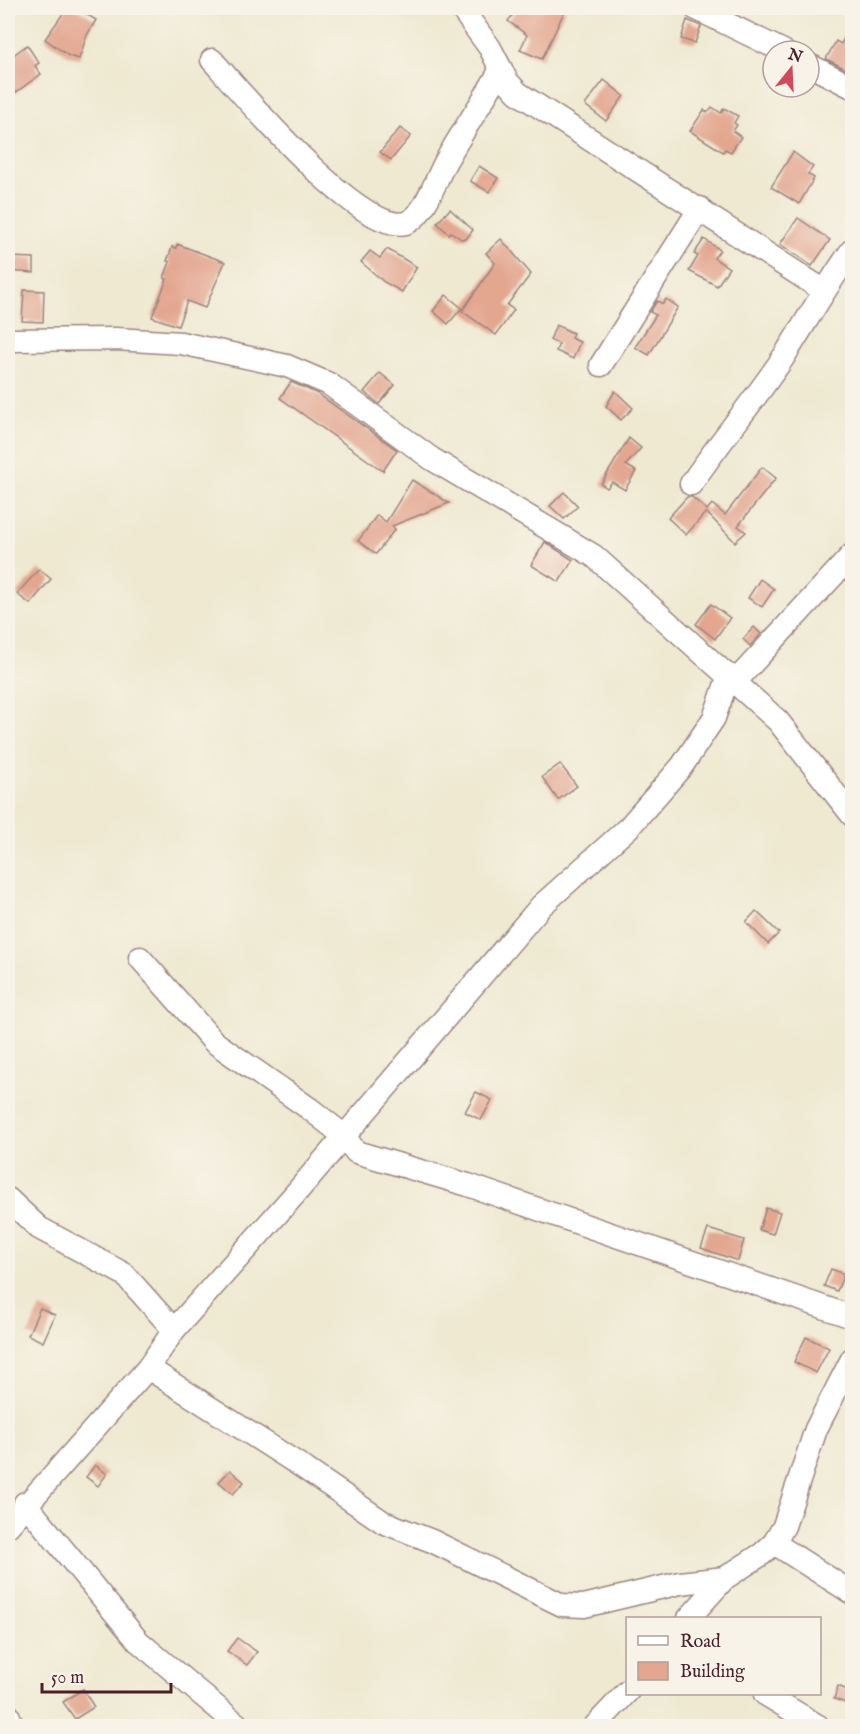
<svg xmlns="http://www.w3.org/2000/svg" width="860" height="1734" font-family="'IM FELL English',serif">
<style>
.building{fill:#e3a68f}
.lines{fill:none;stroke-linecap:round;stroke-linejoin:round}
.minor-casing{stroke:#9c847e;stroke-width:25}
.minor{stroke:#fff;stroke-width:22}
</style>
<rect width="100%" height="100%" fill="#f7f3e8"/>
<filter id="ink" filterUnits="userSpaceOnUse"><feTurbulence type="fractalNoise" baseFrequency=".0167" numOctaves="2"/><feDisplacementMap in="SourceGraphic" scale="12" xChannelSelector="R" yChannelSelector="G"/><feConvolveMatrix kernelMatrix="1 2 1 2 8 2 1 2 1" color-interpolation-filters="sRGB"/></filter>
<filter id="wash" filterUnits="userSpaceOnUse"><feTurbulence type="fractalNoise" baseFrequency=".008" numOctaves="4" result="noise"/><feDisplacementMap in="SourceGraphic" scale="24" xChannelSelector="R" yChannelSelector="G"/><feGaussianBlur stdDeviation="1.35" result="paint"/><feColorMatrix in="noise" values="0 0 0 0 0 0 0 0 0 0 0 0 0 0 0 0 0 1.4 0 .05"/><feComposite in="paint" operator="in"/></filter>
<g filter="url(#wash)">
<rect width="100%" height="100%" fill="#efe9d1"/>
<g id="blocks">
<g class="building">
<path d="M67,8h9l20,12 -9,15 -8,24 -10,-3 -24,-17z"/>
<path d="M518,8h48l-24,51 -22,-9 7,-15 -19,-14z"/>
<path d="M687,20l14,6 -6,17 -14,-4z"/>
<path d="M852,22v50l-26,-13 10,-18 5,3z"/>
<path d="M27,45l12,18 -4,3 6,8 -33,24v-39z"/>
<path d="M604,80l20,16 -18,25 -21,-16z"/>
<path d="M712,107l9,6 3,-5 14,8 -4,7 3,2 -4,6 8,6 -10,15 -6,-3 -2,3 -33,-21 14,-21 4,2z"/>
<path d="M400,128l11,8 -20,24 -11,-8z"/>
<path d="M793,152l20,15 -5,7 6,4 -15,26 -28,-17z"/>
<path d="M479,166l19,12 -9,14 -19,-11z"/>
<path d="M450,209l23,21 -7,9h-5l-10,-7 -2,2 -12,-11z"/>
<path d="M798,218l32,22 -18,26 -32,-22z"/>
<path d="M501,239l30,35 -24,31 7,5 -18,25 -34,-24 33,-48 -9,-10z"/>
<path d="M704,239l16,11 -6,8 15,10 -12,18 -28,-15 9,-15 -4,-2z"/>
<path d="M177,244l48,18 -20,46 -18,-7 -9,25 -26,-9 15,-38 -3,-1 6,-16 -3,-1 5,-14 4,1z"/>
<path d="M387,249l30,18 -15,25 -18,-10 -23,-20 9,-11 10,7z"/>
<path d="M10,257l24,1v15l-26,-2z"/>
<path d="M24,290l20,1 -1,31 -21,-1z"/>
<path d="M446,295l16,13 -14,16 -15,-13z"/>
<path d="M666,299l12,8 -29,48 -14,-8 21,-32 -6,-3 7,-11 6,3z"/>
<path d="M556,325l17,8 -2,5 9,4 -7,17 -17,-8 3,-7 -9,-4z"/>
<path d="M380,373l15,12 -16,19 -15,-12z"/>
<path d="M291,382l27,12 79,56 -14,21 -103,-73z"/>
<path d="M615,391l18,17 -12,12 -15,-14z"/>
<path d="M629,438l12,10 -15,17 10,6 -11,19 -13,-8 -5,6 -6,-4z"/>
<path d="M762,467l14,11 -38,48 8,6 -11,10 -29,-30 -20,23 -18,-17 19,-21h5l15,13 5,-6 13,11z"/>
<path d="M412,480l37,23 -57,23 3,3 -19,25 -18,-13 19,-26 9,7z"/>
<path d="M564,492l14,14 -14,13 -14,-13z"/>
<path d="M545,542l28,18 -14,22 -28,-17z"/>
<path d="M39,569l12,10 -21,25 -13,-10z"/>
<path d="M760,579l14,10 -12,18 -14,-9z"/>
<path d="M711,604l19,14 -15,21 -19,-15z"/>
<path d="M754,627l7,7 -11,12 -7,-7z"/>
<path d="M560,764l17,22 -19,14 -16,-23z"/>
<path d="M756,911l23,22 -11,11 -22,-22z"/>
<path d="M476,1092l16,8 -11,20 -16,-8z"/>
<path d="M766,1208l14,4 -7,22 -14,-4z"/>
<path d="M708,1229l36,11 -6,21 -37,-13z"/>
<path d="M831,1269l13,5 -7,17 -13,-5z"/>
<path d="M40,1308l15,7 -12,27 -15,-7z"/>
<path d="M806,1337l23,11 -13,25 -22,-11z"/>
<path d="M95,1465l12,9 -9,12 -12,-9z"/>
<path d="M230,1470l14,12 -11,12 -14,-12z"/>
<path d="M237,1638l20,14 -10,13 -20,-14z"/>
<path d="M838,1686l14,6v13l-18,-6z"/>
<path d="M83,1689l11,18 -19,12 -12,-17z"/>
</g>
</g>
</g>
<g filter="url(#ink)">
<use href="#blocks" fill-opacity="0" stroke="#9c847e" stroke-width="1.5"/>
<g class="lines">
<defs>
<g id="minor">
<path d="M461,8l29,40 17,33 11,12 305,197"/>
<path d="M695,8l88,43"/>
<path d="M212,60c27,30 157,186 198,161 16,-9 27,-45 37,-62 17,-30 37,-59 54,-90"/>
<path d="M809,65l43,22"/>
<path d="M8,340l108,-1 65,4 106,23 42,18 103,75 162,97 184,165 74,94"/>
<path d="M601,365l99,-157"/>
<path d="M691,484c29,-43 63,-83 92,-126 23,-36 44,-73 69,-108"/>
<path d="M735,682l117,-127"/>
<path d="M140,958l74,84 96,67 33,26 13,17 112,33 384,132"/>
<path d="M8,1199l31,29 85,46 50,56"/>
<path d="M148,1368l150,96 85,58 49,19 130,64 22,1 96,-23 45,-5"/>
<path d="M25,1503l113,138 101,85"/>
<path d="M8,1526l140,-158 26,-38 121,-136 246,-288 88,-79 53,-61 32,-48 15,-43"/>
<path d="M774,1543l78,50"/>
<path d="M689,1618l36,-40 37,-24 12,-11 10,-17 32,-97 36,-70"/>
<path d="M765,1694l53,32"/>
<path d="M8,1715l5,11"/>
<path d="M595,1726l33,-35"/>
</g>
</defs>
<use href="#minor" class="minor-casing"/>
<use href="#minor" class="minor"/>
</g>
</g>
<rect width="860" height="1734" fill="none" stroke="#f7f3e8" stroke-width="30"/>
<rect x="626" y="1617" width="195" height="78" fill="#f7f3e8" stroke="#b29e9c" stroke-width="1.5"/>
<rect x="638" y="1636" width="30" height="9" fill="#ffffff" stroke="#b29e9c" stroke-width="1.5"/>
<text x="680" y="1647" font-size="18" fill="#4a1f2b">Road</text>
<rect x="638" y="1662" width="30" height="18" fill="#e3a68f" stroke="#b29e9c" stroke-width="1.5"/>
<text x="680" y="1677" font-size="18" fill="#4a1f2b">Building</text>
<g transform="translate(791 69) rotate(18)"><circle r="28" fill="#f7f3e8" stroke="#b29e9c" stroke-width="1.5"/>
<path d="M0-4.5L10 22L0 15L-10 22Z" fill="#d1495b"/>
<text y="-9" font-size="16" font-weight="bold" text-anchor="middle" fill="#4a1f2b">N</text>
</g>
<path d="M42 1683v9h129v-9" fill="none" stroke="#4a1f2b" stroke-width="3"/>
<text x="51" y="1683" font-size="18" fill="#4a1f2b" stroke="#f7f3e8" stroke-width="4.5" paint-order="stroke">50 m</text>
</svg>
